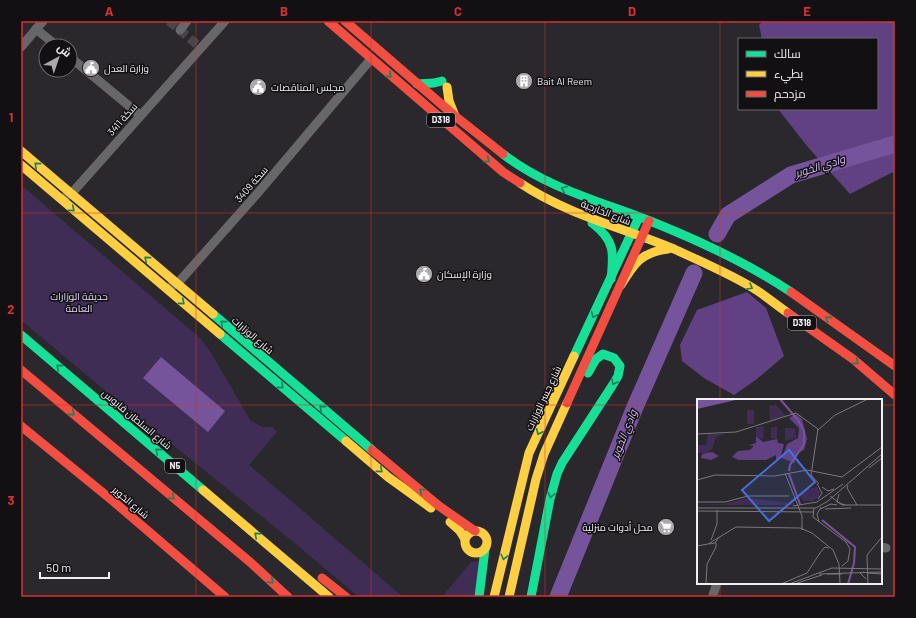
<svg xmlns="http://www.w3.org/2000/svg" width="916" height="618" font-family="Barlow,Cairo,sans-serif">
<style>
.green{fill:#402d55}
.forest{fill:#614184}
.water{fill:#76549c}
.lines{fill:none;stroke-linecap:round;stroke-linejoin:round}
.river{stroke:#76549c;stroke-width:17}
.street-tunnel{stroke:#48464a;stroke-width:9;stroke-dasharray:9 4.5;stroke-linecap:butt}
.street{stroke:#676668;stroke-width:9}
.fast{stroke:#16e098;stroke-width:9}
.slow{stroke:#ffcf43;stroke-width:9}
.jam{stroke:#f24e42;stroke-width:9}
.oneway{stroke:#14825c}
.grid{fill:none;stroke:#d73232;stroke-width:1;stroke-opacity:0.55}
.labels{text-anchor:middle;stroke-width:3;stroke-linejoin:round;paint-order:stroke}
.shield{fill:#121013;stroke:#adacb0;stroke-width:1}
.shield-label{font-size:9px;font-weight:bold;fill:#f0eff3}
.poi-label{font-size:10px;fill:#f0eff3;stroke:#121013;text-anchor:start}
.street-label{font-size:10px;fill:#f0eff3;stroke:#121013}
.park-label{font-size:10px;fill:#e5d3ff;stroke:#121013}
.water-label{font-size:11px;font-style:italic;fill:#d9bdfd;stroke:#121013}
.inset-river{fill:none;stroke:#76549c;stroke-width:2}
.inset-road{fill:none;stroke:#79787c;stroke-width:1}
.view{fill:#476edd;fill-opacity:0.15;stroke:#476edd;stroke-width:2}
.inset-edge{fill:none;stroke:#f0eff3;stroke-width:2}
.neatline{fill:none;stroke:#d73232;stroke-width:1.5}
.grid-label{font-size:13px;text-anchor:middle;font-weight:bold;fill:#d73232}
</style>
<rect width="100%" height="100%" fill="#2a282c"/>
<g class="green">
<path d="M21,185l179,153 9,12 14,23 27,47 12,7h10l5,5 -28,33 154,132h-44l-68,-57 -195,-157 -75,-63z"/>
<path d="M480,561l-5,36h-33l29,-35z"/>
</g>
<g class="forest">
<path d="M763,21h132v150l-45,23 -43,-48 -29,-37h99v-70h-115l-3,-14z"/>
<path d="M747,292l19,16 18,48 -27,23 -23,16 -30,-17 -22,-17 -2,-16 17,-35z"/>
</g>
<path class="water" d="M161,357l64,54 -17,21 -65,-54z"/>
<g class="lines">
<g class="river">
<path d="M717,234l11,-19 63,-40 104,-31"/>
<path d="M558,597l77,-190 59,-134"/>
</g>
<path class="street-tunnel" d="M169,21l32,27"/>
<g class="street">
<path d="M36,29l21,17"/>
<path d="M180,30l7,-9"/>
<path d="M21,47l22,-26"/>
<path d="M70,57l70,58"/>
<path d="M66,196l5,-2 154,-173"/>
<path d="M171,286l6,-2 79,-89 115,-136"/>
<path d="M881,547l5,1"/>
<path d="M713,595l4,-12"/>
</g>
<g class="fast">
<path d="M417,84l17,-1 8,-2"/>
<path d="M503,154c45,35 100,48 152,69 47,19 94,41 136,69"/>
<path d="M592,223c23,17 22,30 19,56"/>
<path d="M213,314l159,136"/>
<path d="M220,334l126,107"/>
<path d="M21,335l182,155"/>
<path d="M574,356l65,-139"/>
<path d="M479,597l6,-48"/>
<path d="M531,597l19,-98 7,-25 5,-11 50,-77 6,-10 2,-10 -6,-8 -11,-4 -7,5 -8,14"/>
</g>
<g class="slow">
<path d="M447,87l2,14 6,15"/>
<path d="M21,151l192,163"/>
<path d="M21,165l199,169"/>
<path d="M520,183c48,32 101,44 154,66 26,12 54,24 79,39 12,7 23,17 35,25"/>
<path d="M621,285c13,-21 20,-33 47,-36"/>
<path d="M346,441l42,36 43,31"/>
<path d="M203,490l126,107"/>
<path d="M450,522l10,9 5,8"/>
<circle cx="476" cy="542" r="11"/>
<path d="M494,597l35,-144 45,-97"/>
<path d="M509,597l27,-118 8,-25 23,-51"/>
</g>
<g class="jam">
<path d="M328,21l175,151 17,11"/>
<path d="M345,21l110,95 48,38"/>
<path d="M791,292l104,74"/>
<path d="M788,313l65,46 42,36"/>
<path d="M21,370l229,192 38,35"/>
<path d="M567,403l82,-182"/>
<path d="M21,426l92,75 112,96"/>
<path d="M372,450l67,56 36,25"/>
<path d="M322,578l24,19"/>
</g>
</g>
<defs><path id="oneway-chevron" d="M-2-3.5L2.5 0L-2 3.5" fill="none" stroke-width="1.6" stroke-linecap="round" stroke-linejoin="round"/></defs>
<g class="oneway">
<use href="#oneway-chevron" transform="translate(389 75) rotate(41)"/>
<use href="#oneway-chevron" transform="translate(487 160) rotate(39)"/>
<use href="#oneway-chevron" transform="translate(37 165) rotate(-139)"/>
<use href="#oneway-chevron" transform="translate(564 189) rotate(-157)"/>
<use href="#oneway-chevron" transform="translate(72 209) rotate(40)"/>
<use href="#oneway-chevron" transform="translate(147 259) rotate(-140)"/>
<use href="#oneway-chevron" transform="translate(750 287) rotate(30)"/>
<use href="#oneway-chevron" transform="translate(182 302) rotate(40)"/>
<use href="#oneway-chevron" transform="translate(594 315) rotate(115)"/>
<use href="#oneway-chevron" transform="translate(828 319) rotate(-145)"/>
<use href="#oneway-chevron" transform="translate(223 323) rotate(-139)"/>
<use href="#oneway-chevron" transform="translate(856 362) rotate(39)"/>
<use href="#oneway-chevron" transform="translate(59 367) rotate(-140)"/>
<use href="#oneway-chevron" transform="translate(614 382) rotate(119)"/>
<use href="#oneway-chevron" transform="translate(281 386) rotate(40)"/>
<use href="#oneway-chevron" transform="translate(322 408) rotate(-140)"/>
<use href="#oneway-chevron" transform="translate(72 413) rotate(40)"/>
<use href="#oneway-chevron" transform="translate(539 432) rotate(115)"/>
<use href="#oneway-chevron" transform="translate(158 451) rotate(-140)"/>
<use href="#oneway-chevron" transform="translate(380 470) rotate(41)"/>
<use href="#oneway-chevron" transform="translate(422 491) rotate(-141)"/>
<use href="#oneway-chevron" transform="translate(551 495) rotate(103)"/>
<use href="#oneway-chevron" transform="translate(172 497) rotate(40)"/>
<use href="#oneway-chevron" transform="translate(257 535) rotate(-140)"/>
<use href="#oneway-chevron" transform="translate(504 557) rotate(103)"/>
<use href="#oneway-chevron" transform="translate(271 581) rotate(42)"/>
</g>
<path class="grid" d="M196,21v576M371,21v576M545,21v576M720,21v379M21,213h874M21,405h677M881,405h14M720,583v14"/>
<defs>
<symbol id="civic-disc" viewBox="-11 -11 22 22"><circle r="9.5" fill="#aba9ad" stroke="#121013"/><path d="M-.6-6.5H3V-4.5H.6V-3L4-1V1h2V6H-6V1h2V-1L-.6-3ZM-1.2 2.5V6h2.4V2.5Z" fill="#fff"/></symbol>
<symbol id="building-disc" viewBox="-11 -11 22 22"><circle r="9.5" fill="#aba9ad" stroke="#121013"/><path d="M-4-6H4V6H1V3H-1V6H-4ZM-2.5-4.3h1.7v1.8h-1.7ZM.8-4.3h1.7v1.8H.8ZM-2.5-1h1.7V.8h-1.7ZM.8-1h1.7V.8H.8Z" fill="#fff"/></symbol>
<symbol id="supermarket-disc" viewBox="-11 -11 22 22"><circle r="9.5" fill="#aba9ad" stroke="#121013"/><path d="M-6-5.5h2.5l.6 2H6L4.5 2H-2.5L-4.4-4H-6ZM-1.5 3.2a1.3 1.3 0 1 0 .1 0ZM3 3.2a1.3 1.3 0 1 0 .1 0Z" fill="#fff"/></symbol>
</defs>
<g fill-rule="evenodd">
<use href="#civic-disc" x="81" y="58" width="20" height="20"/>
<use href="#building-disc" x="514" y="71" width="20" height="20"/>
<use href="#civic-disc" x="248" y="77" width="20" height="20"/>
<use href="#civic-disc" x="414" y="264" width="20" height="20"/>
<use href="#supermarket-disc" x="656" y="517" width="20" height="20"/>
</g>
<g class="labels">
<g class="shield">
<rect x="427" y="113" width="28" height="14" rx="3"/>
<rect x="788" y="316" width="28" height="14" rx="3"/>
<rect x="165" y="459" width="20" height="14" rx="3"/>
</g>
<g class="shield-label">
<text x="441" y="123">D318</text>
<text x="802" y="326">D318</text>
<text x="175" y="469">N5</text>
</g>
<g class="poi-label">
<text x="104" y="72">وزارة العدل</text>
<text x="537" y="85">Bait Al Reem</text>
<text x="271" y="91">مجلس المناقصات</text>
<text x="437" y="278">وزارة الإسكان</text>
<text x="653" y="531" text-anchor="end">محل أدوات منزلية</text>
</g>
<g class="street-label">
<text transform="translate(122 119) rotate(-49)" y="4">سكة 3411</text>
<text transform="translate(251 184) rotate(-49)" y="4">سكة 3409</text>
<text transform="translate(606 212) rotate(21)" y="4">شارع الخارجية</text>
<text transform="translate(253 335) rotate(41)" y="4">شارع الوزارات</text>
<text transform="translate(543 398) rotate(-65)" y="4">شارع جسر الوزارات</text>
<text transform="translate(137 419) rotate(40)" y="4">شارع السلطان قابوس</text>
<text transform="translate(131 502) rotate(40)" y="4">شارع الخوير</text>
</g>
<g class="park-label">
<text x="79" y="300">حديقة الوزارات<tspan x="79" dy="12">العامة</tspan></text>
</g>
<g class="water-label">
<text transform="translate(820 166) rotate(-17)" y="4">وادي الخوير</text>
<text transform="translate(624 434) rotate(-68)" y="4">وادي الخوير</text>
</g>
</g>
<g transform="translate(697 399)">
<rect width="185" height="185" fill="#2a282c"/>
<path d="M79,6l10,11 -16,5 -1,-15zM50,11h7v14h-7zM65,27l2,2 -1,12 -7,-4v-9zM80,27v13l-6,-1v-10zM88,29h10l1,10 -11,3zM11,35h18l-10,3 -4,12 -5,4h-10v-8h9zM120,88l3,5 -1,5 -6,4h-10l-3,-6 5,-5zM51,99l42,5 1,-5 4,7h-98l28,-1z" fill="#402d55"/>
<path d="M99,15l6,5 5,20 -3,11 -6,3 -4,10 -12,-5 5,-14 11,-6 1,-10 -10,-10zM59,37l7,6 14,-3 1,4 6,1 -4,15h-4v-4l-10,5h-27l-7,-3 6,-6 12,-1 4,-4 -5,-1 7,-2zM15,53l7,4 -8,4 -10,-2 1,-4z" fill="#614184"/>
<path d="M0,0h43l-43,10z" fill="#76549c"/>
<path class="inset-river" d="M83,0l18,21 6,11v13l-14,21 -1,6M92,75l11,30M125,121l33,27 -1,16 -6,21"/>
<path class="inset-road" d="M121,30l-7,46 8,9M121,31l17,-15 33,-16M0,35l39,-2 60,-19 22,16M172,69l13,-10M88,74l17,43v14M0,81l18,-5 60,1 32,-6 35,7 40,-30M120,85l5,9 -4,6M151,86l-1,3 10,17M125,88l6,4 6,-2M142,95l-2,8 8,3M133,97l12,9h40M0,103h28l23,-6h41M96,107l24,-4 26,-18M0,109h119l12,-7 54,-47M117,109l-1,9 17,13M123,110l11,-5 6,1M128,110l26,-1M0,112l117,1M122,123l-2,-8 4,-7M133,131l16,12 4,7M14,141l6,-16v-14M12,145l6,-1 4,-6M0,147l11,-2 28,-17 64,1 12,5 21,17 6,14 1,20M122,155l6,-7 4,1M145,167l6,-5 2,-12M167,173l-4,1 6,6M171,174l14,1M122,175l63,-2M130,175h15M9,185l1,-20 9,-17v-4M84,185l26,-11 13,-20M92,185l43,-16 50,1M97,185l28,-9M171,185l-1,-29 15,-18"/>
<path class="view" d="M92,51l26,32 -46,39 -27,-31z"/>
<rect width="185" height="185" class="inset-edge"/>
</g>
<rect width="916" height="618" fill="none" stroke="#121013" stroke-width="44"/>
<rect x="738" y="38" width="140" height="72" fill="#121013" stroke="#6b696d"/>
<rect x="746" y="51" width="20" height="6" fill="#16e098" stroke="#6b696d"/>
<text x="774" y="58" font-size="12" fill="#f0eff3">سالك</text>
<rect x="746" y="71" width="20" height="6" fill="#ffcf43" stroke="#6b696d"/>
<text x="774" y="78" font-size="12" fill="#f0eff3">بطيء</text>
<rect x="746" y="91" width="20" height="6" fill="#f24e42" stroke="#6b696d"/>
<text x="774" y="98" font-size="12" fill="#f0eff3">مزدحم</text>
<g transform="translate(58 58) rotate(40)"><circle r="19" fill="#121013" stroke="#6b696d"/>
<path d="M0-3L7 15L0 10L-7 15Z" fill="#aba9ad"/>
<text y="-6" font-size="11" font-weight="bold" text-anchor="middle" fill="#f0eff3">ش</text>
</g>
<path d="M40 572v6h69v-6" fill="none" stroke="#f0eff3" stroke-width="2"/>
<text x="46" y="572" font-size="12" fill="#f0eff3" stroke="#121013" stroke-width="3" paint-order="stroke">50 m</text>
<rect x="22" y="22" width="872" height="574" class="neatline"/>
<g class="grid-label">
<text x="109" y="16">A</text>
<text x="284" y="16">B</text>
<text x="458" y="16">C</text>
<text x="632" y="16">D</text>
<text x="807" y="16">E</text>
<text x="11" y="122">1</text>
<text x="11" y="314">2</text>
<text x="11" y="505">3</text>
</g>
</svg>
